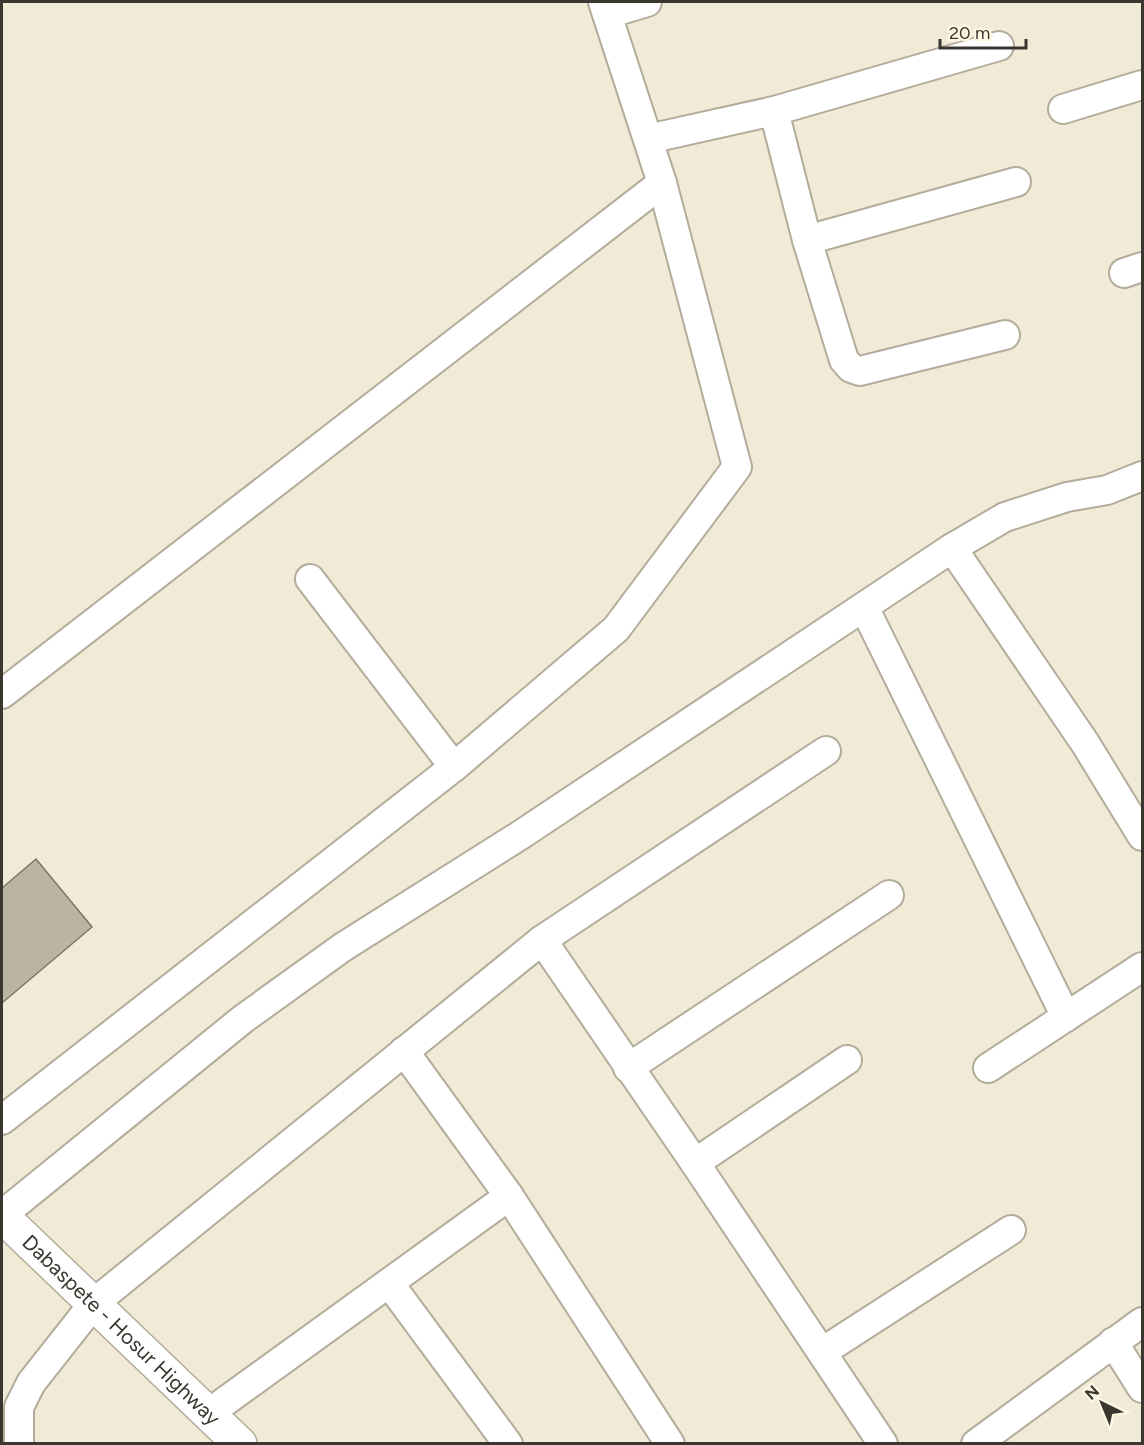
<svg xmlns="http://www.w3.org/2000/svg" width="1144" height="1445" font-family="Figtree,sans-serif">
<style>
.building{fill:#bbb4a1;stroke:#7d7665;stroke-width:1.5}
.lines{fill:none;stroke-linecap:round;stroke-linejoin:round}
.minor-casing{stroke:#b3ac9a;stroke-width:32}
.trunk-casing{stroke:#b3ac9a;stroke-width:36}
.minor{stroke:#fff;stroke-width:28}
.trunk{stroke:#fff;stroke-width:33}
.labels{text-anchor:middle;stroke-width:4.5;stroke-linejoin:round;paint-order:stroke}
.street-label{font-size:21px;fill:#3a3730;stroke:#fef7e3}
</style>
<rect width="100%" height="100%" fill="#f1ead6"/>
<path class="building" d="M36,859l56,68 -90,76v-115z"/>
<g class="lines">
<defs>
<g id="minor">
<path d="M607,14l40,-12"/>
<path d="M1063,109l79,-24"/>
<path d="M774,111l33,129 37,120 7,8 9,3 145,-36"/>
<path d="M648,139l126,-28 225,-65"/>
<path d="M807,240l209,-58"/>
<path d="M1124,273l18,-6"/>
<path d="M952,548l53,-31 62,-20 40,-7 35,-14"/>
<path d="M310,579l144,188"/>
<path d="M864,607l202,410"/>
<path d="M2,694l660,-511"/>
<path d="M542,940l284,-189"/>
<path d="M404,1051l105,145"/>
<path d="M628,1068l261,-173"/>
<path d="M988,1068l154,-101"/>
<path d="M2,1120l452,-353 162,-138 121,-162 -75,-284 -59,-181"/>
<path d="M695,1163l152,-103"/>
<path d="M2,1215l241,-196 100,-72 176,-111 433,-288 133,195 57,93"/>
<path d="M389,1283l119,161"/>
<path d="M1113,1342l29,46"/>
<path d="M822,1352l189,-122"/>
<path d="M209,1413l300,-217 161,248"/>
<path d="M19,1444v-37l12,-24 63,-80 448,-363 153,223 188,281"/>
<path d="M976,1444l166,-122"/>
</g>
<g id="trunk">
<path id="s1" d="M2,1216l238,228"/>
</g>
</defs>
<use href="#minor" class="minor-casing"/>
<use href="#trunk" class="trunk-casing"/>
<use href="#minor" class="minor"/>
<use href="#trunk" class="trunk"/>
</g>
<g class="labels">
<g class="street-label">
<text dy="7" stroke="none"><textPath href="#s1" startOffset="165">Dabaspete - Hosur Highway</textPath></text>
</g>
</g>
<rect width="1144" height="1445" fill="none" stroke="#3a3730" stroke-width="6"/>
<g transform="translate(1102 1403) rotate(317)" stroke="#fef7e3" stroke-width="4.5" paint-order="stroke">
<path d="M0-4.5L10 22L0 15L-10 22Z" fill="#3a3730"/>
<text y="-9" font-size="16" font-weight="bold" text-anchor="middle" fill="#3a3730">N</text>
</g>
<path d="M940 39v9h86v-9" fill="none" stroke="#3a3730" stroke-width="3"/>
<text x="949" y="39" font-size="18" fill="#3a3730" stroke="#fef7e3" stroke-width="4.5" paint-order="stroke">20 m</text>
</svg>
